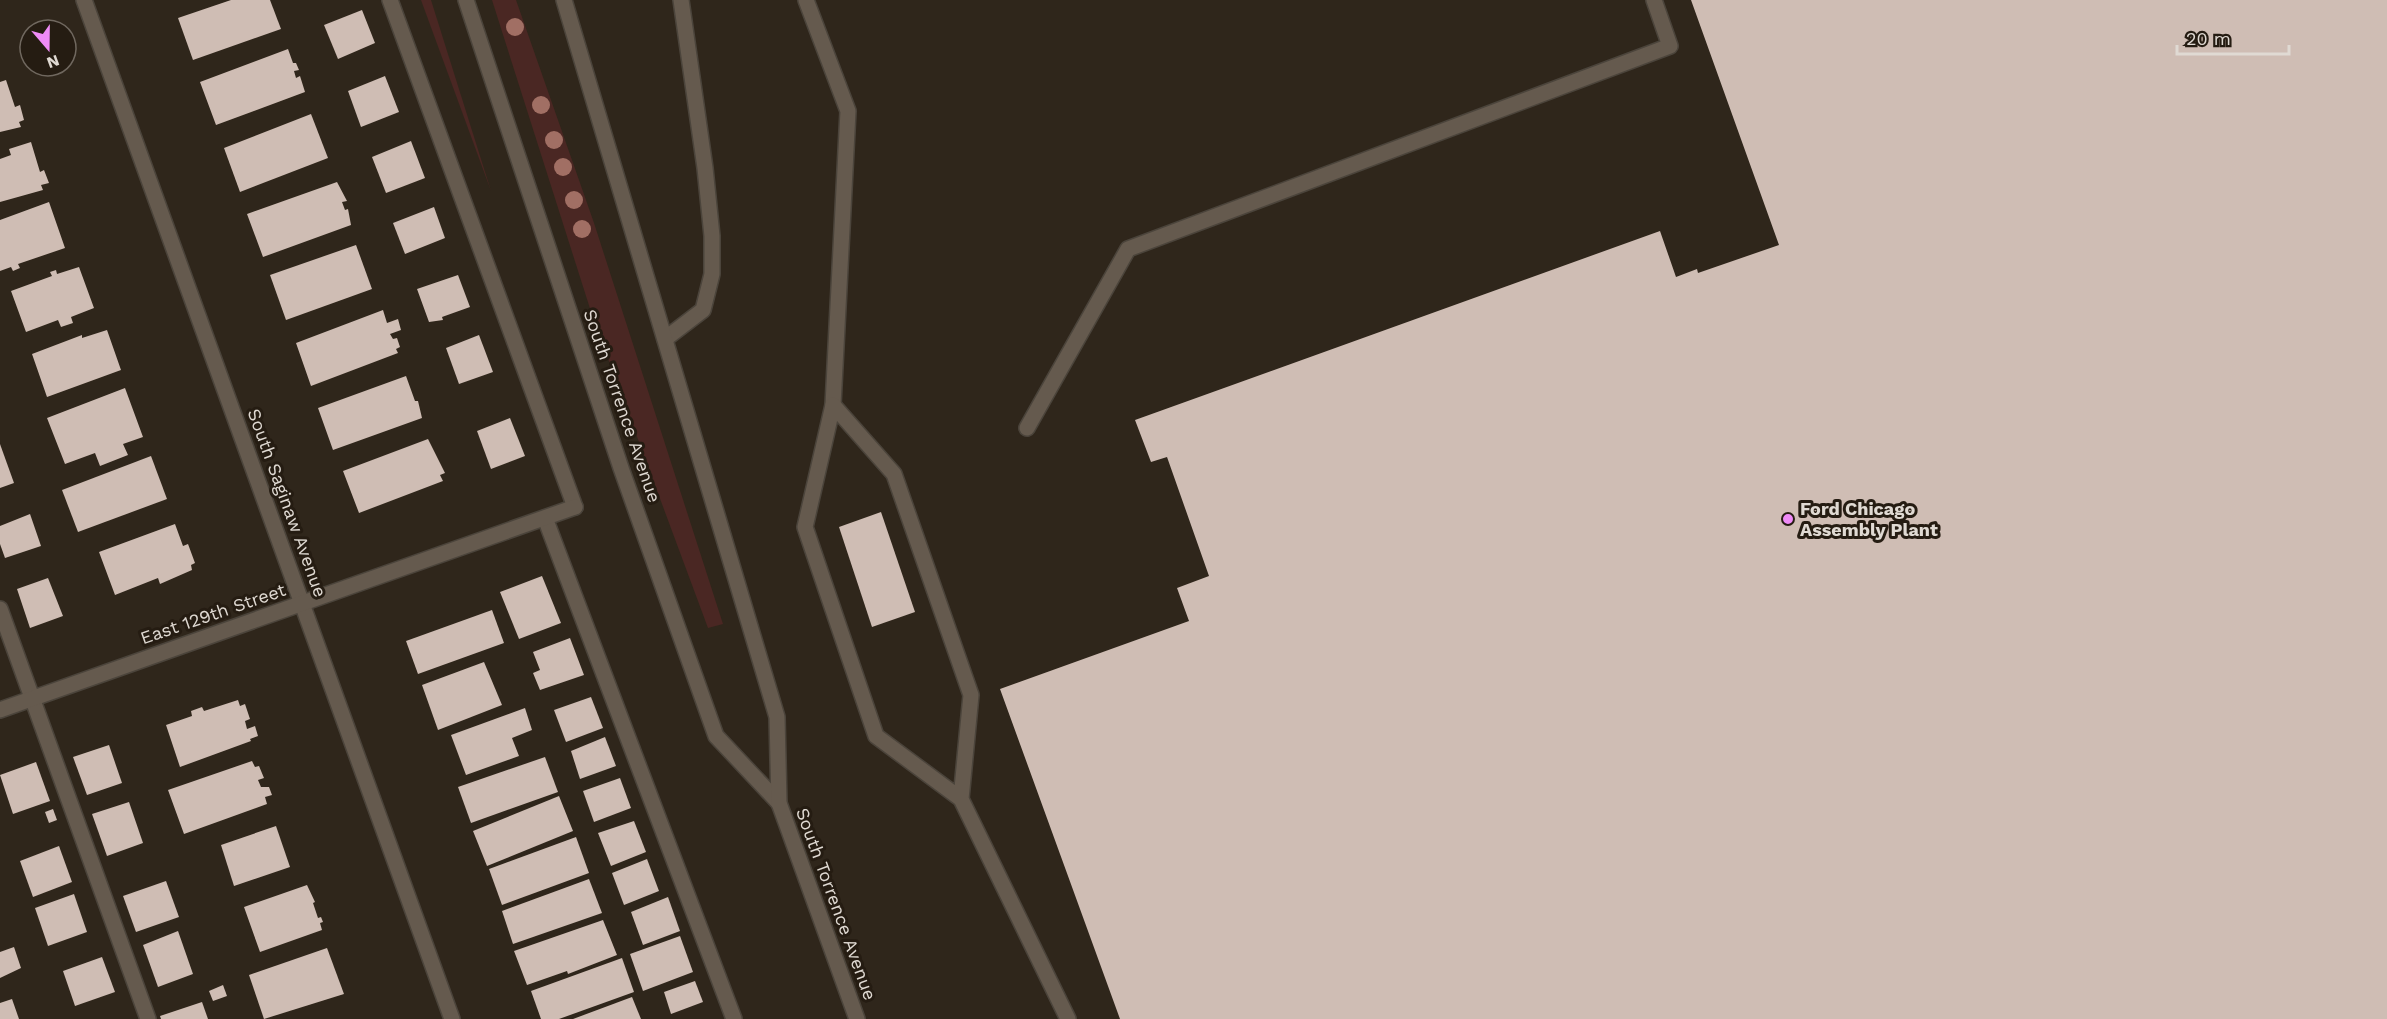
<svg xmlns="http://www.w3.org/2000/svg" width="2387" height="1019" font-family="'Work Sans',sans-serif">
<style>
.green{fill:#4a2723}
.building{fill:#cfbdb4}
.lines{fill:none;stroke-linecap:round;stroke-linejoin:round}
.service-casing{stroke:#4b443b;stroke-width:18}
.minor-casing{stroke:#4b443b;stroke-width:18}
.secondary-casing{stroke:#4b443b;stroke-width:18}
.service{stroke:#655a4e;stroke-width:15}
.minor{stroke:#655a4e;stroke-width:15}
.secondary{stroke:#655a4e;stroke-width:15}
.tree{fill:#a16f64}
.poi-dot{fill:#ef8bf7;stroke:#251c12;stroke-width:2}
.labels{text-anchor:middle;stroke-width:6;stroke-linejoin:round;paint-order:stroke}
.street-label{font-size:18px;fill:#e0dad3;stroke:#251c12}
.poi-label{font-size:18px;font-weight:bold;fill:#e0dad3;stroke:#251c12;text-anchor:start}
</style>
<rect width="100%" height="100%" fill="#2f261b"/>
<g class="green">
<path d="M421,0h10l60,191z"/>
<path d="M492,0h24l78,223 129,401 -15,4 -115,-310z"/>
</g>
<g class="building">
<path d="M231,0h39l11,29 -88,31 -15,-42z"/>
<path d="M1691,0h696v1019h-1267l-120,-330 189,-68 -12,-33 32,-12 -42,-119 -16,5 -16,-42 525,-189 16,46 21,-8 1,4 81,-28z"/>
<path d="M362,10l13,33 -37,16 -14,-34z"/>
<path d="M288,49l5,14h3l3,7 -5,1 2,7 4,-2 5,16 -89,33 -16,-43z"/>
<path d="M385,76l14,36 -38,15 -13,-36z"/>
<path d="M6,80l9,27 5,-2 4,15 -5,2 2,5 -21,5v-50z"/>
<path d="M311,114l17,44 -88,34 -16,-44z"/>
<path d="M411,141l14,37 -39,15 -14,-36z"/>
<path d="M31,142l9,30 4,-2 5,13 -8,2 2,5 -43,12v-43l11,-4 -2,-6z"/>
<path d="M337,182l10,19 -5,1 3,8 3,-1 3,16 -88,32 -16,-43z"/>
<path d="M49,202l16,46 -47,16 2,4 -7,3 -2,-4 -11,4v-51z"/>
<path d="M434,207l11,31 -40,16 -12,-31z"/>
<path d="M356,245l16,44 -86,31 -16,-45z"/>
<path d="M79,267l15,41 -23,9 2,6 -12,4 -3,-7 -32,12 -15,-41 41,-15 -2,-4 6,-2 1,4z"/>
<path d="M458,275l12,32 -28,10 1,3 -14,2 -12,-33z"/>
<path d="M383,310l4,13 11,-4 3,11 -11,4 3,5 4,-1 3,9 -4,2 2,4 -87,33 -15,-43z"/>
<path d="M107,330l14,40 -74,27 -15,-43 50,-19v3z"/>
<path d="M479,335l14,37 -34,12 -13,-36z"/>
<path d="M406,376l9,25h3l4,17 -89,32 -15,-42z"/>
<path d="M125,388l18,49 -20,7 5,11 -28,11 -5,-13 -30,11 -18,-46z"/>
<path d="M510,418l15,38 -34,13 -14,-38z"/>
<path d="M428,439l17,34 -5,2 3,6 -84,32 -16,-42z"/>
<path d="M0,444l14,39 -14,5z"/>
<path d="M151,456l16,43 -89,33 -16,-42z"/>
<path d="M881,512l34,100 -43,15 -33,-100z"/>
<path d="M30,514l11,32 -36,12 -5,-14v-18z"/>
<path d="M175,524l8,22 5,-2 7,19 -4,2 1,5 -32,14 -2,-6 -43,17 -16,-43z"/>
<path d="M542,576l19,47 -42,16 -19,-47z"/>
<path d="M48,578l15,38 -33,12 -13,-39z"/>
<path d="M492,610l12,33 -86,31 -12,-33z"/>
<path d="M570,638l14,37 -44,15 -7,-17 7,-3 -7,-18z"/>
<path d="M484,662l18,43 -64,25 -16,-45z"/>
<path d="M591,697l12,31 -37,14 -12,-32z"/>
<path d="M238,700l2,6 5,-2 5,15 -5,2 2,8 8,-3 3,10 -8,3 1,2 -71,26 -14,-42 26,-9 -1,-5 11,-4 2,4z"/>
<path d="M525,708l7,22 -20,8 7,18 -53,19 -15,-40z"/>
<path d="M605,737l11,29 -36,13 -9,-28z"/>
<path d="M109,745l13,38 -35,12 -14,-38z"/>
<path d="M545,757l13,35 -87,31 -13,-36z"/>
<path d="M252,761l3,6 4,-1 5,12 -6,2 3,7h8l3,8 -7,2 2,7 -83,30 -16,-44z"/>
<path d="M36,762l14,39 -37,13 -13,-39z"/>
<path d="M620,778l11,30 -37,14 -11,-31z"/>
<path d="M559,796l14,35 -86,35 -14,-35z"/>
<path d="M129,802l14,41 -36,13 -15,-42z"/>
<path d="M53,809l4,11 -8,3 -4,-11z"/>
<path d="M634,821l12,31 -35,14 -13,-33z"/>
<path d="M276,826l14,41 -56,19 -13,-41z"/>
<path d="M576,837l13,36 -87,32 -13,-36z"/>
<path d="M59,846l13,36 -39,15 -13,-36z"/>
<path d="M647,859l12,32 -35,14 -12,-32z"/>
<path d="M589,879l13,34 -89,31 -11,-33z"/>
<path d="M166,881l13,36 -43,15 -13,-36z"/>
<path d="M307,885l8,17 -2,1 5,15 3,-1 2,5 -3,1 2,7 -62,22 -16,-45z"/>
<path d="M74,894l13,38 -39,14 -13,-38z"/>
<path d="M668,897l12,34 -37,14 -12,-33z"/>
<path d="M603,920l14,35 -49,19 -1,-3 -40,14 -13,-34z"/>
<path d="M178,931l15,43 -35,13 -15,-42z"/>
<path d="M680,936l13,36 -50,19 -13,-37z"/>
<path d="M14,947l7,21 -21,10v-26z"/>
<path d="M327,948l17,46 -80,25 -15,-44z"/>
<path d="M102,957l13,35 -40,14 -12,-35z"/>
<path d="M622,958l12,34 -75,27h-18l-10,-28z"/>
<path d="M695,981l8,21 -32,12 -7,-22z"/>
<path d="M223,985l4,11 -14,5 -4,-10z"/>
<path d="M632,997l9,22h-68z"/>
<path d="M12,999l7,20h-19v-16z"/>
<path d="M202,1002l6,17h-47l-1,-3z"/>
</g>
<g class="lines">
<defs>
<g id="service">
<path d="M390,0l185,507"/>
<path d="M806,0l42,111 -15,294"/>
<path d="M665,339l38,-29 9,-36v-38l-7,-68 -24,-168"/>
<path d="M1027,428l101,-179 542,-203 -16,-46"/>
<path d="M545,518l189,501"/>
<path d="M0,609l148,410"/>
<path d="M961,799l10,-104 -77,-221 -61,-69 -28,122 71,209 85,63 107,220"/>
</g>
<g id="minor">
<path d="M84,0l368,1019"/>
<path d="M0,710l575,-203"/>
</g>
<g id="secondary">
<path d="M466,0l155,468 95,268 63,67"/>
<path d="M564,0l213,717 2,86 78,216"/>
</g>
</defs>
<use href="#service" class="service-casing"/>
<use href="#minor" class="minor-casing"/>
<use href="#secondary" class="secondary-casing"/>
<use href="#service" class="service"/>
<use href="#minor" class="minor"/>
<use href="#secondary" class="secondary"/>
</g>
<g class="tree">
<circle cx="515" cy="27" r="9"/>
<circle cx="541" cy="105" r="9"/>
<circle cx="554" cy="140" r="9"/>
<circle cx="563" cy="167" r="9"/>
<circle cx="574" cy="200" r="9"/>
<circle cx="582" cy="229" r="9"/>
</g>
<circle class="poi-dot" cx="1788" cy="519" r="6"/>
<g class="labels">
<g class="street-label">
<text transform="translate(622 406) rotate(71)" y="6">South Torrence Avenue</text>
<text transform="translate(287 503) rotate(70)" y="6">South Saginaw Avenue</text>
<text transform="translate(213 614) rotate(-19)" y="6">East 129th Street</text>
<text transform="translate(836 904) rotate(70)" y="6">South Torrence Avenue</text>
</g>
<g class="poi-label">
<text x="1800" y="515">Ford Chicago<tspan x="1800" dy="21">Assembly Plant</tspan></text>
</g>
</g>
<g transform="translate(48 48) rotate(160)"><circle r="28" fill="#251c12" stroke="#70685f" stroke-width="1.5"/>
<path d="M0-4.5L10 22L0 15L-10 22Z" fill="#ef8bf7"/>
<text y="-9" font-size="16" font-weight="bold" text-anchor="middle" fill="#e0dad3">N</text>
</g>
<path d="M2177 45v9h112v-9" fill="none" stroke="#e0dad3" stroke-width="3"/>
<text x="2186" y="45" font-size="18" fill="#e0dad3" stroke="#251c12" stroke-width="4.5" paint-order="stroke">20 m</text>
</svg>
